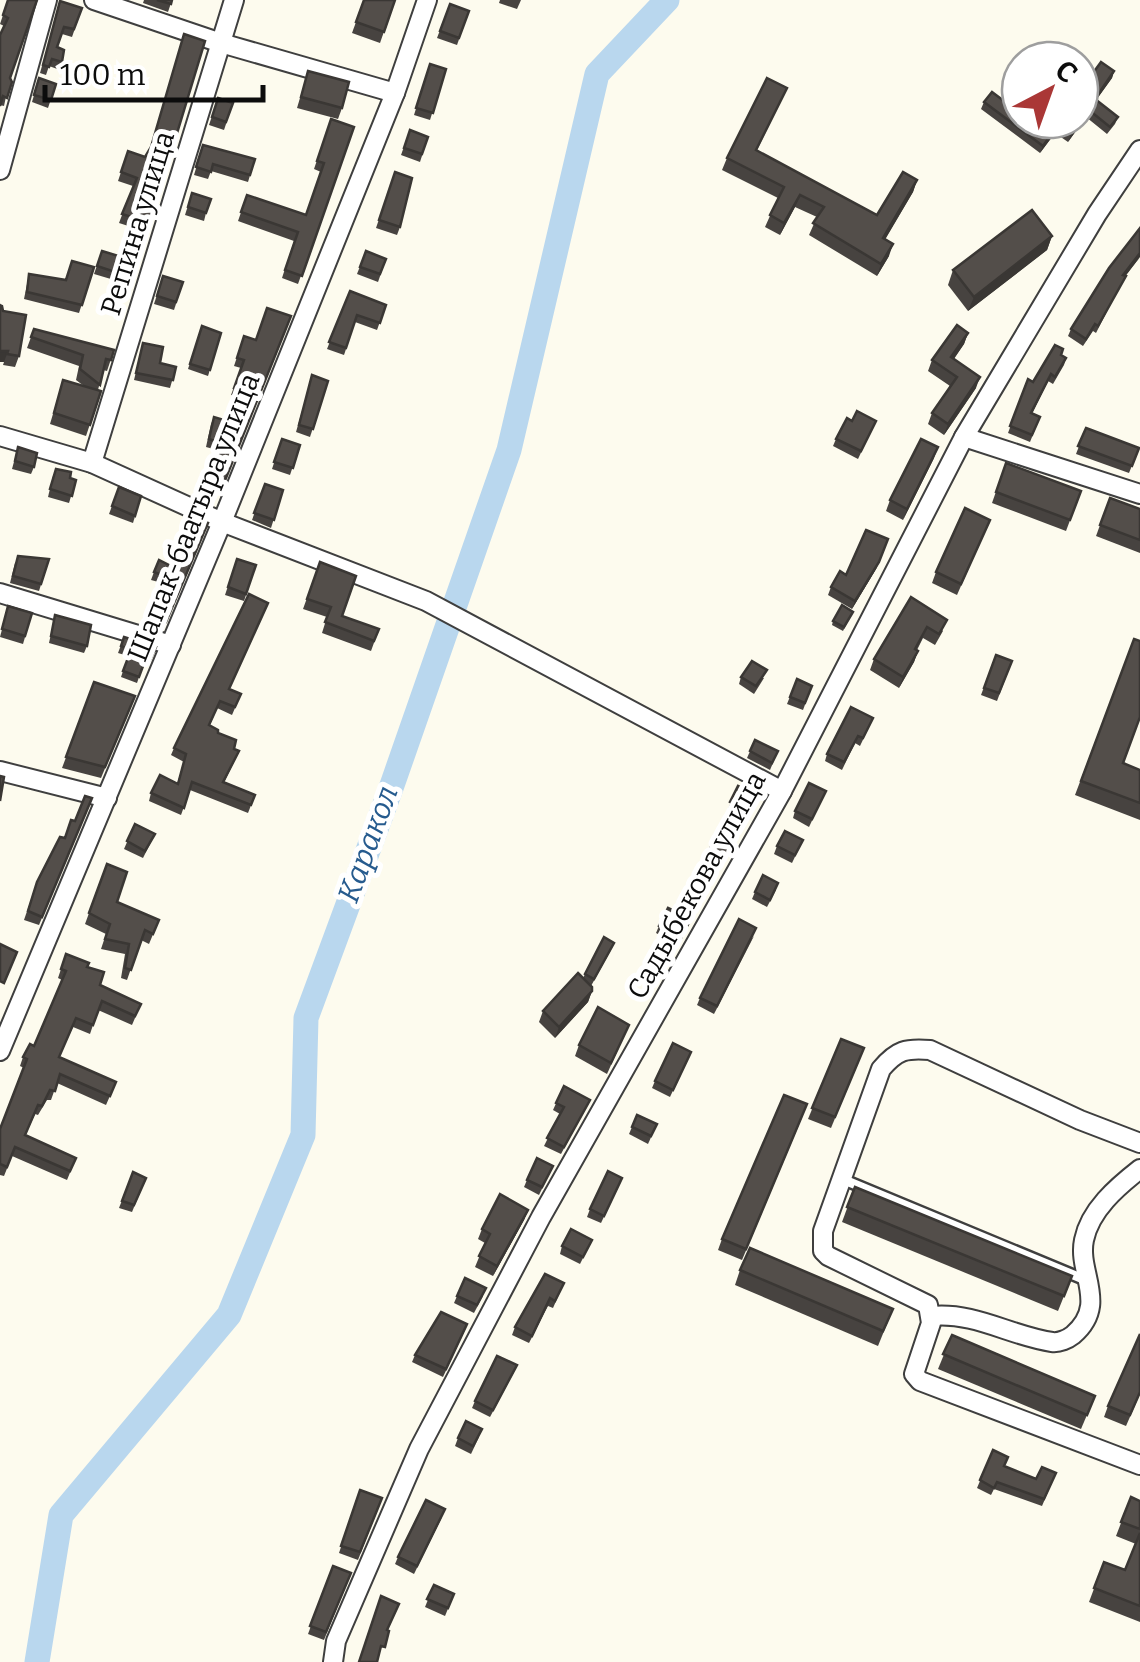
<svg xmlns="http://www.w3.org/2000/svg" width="1140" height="1662" font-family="Bitter,serif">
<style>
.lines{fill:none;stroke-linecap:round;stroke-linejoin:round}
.river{stroke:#b9d7ee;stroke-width:25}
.service-casing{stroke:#3f3f3f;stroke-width:14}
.minor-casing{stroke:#3f3f3f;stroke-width:22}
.service{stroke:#fff;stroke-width:9}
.minor{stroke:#fff;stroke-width:18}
.wall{fill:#474340}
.shaded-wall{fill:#3a3734}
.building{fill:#534e4a;stroke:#3a3734;stroke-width:2.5}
.labels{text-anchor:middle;stroke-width:10;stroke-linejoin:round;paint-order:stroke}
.street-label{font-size:28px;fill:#0c0c0c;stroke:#fff}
.water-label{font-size:30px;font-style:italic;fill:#265b8e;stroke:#fff}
</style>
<rect width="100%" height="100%" fill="#fdfbee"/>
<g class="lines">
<path class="river" d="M37,1662l24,-147 168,-200 74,-180 3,-117 84,-227 119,-341 88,-376 70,-74"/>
<defs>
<path id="service" d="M842,1179l246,102"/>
<g id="minor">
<path d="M94,0l127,43 174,50"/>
<path d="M0,170l47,-170"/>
<path d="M0,436l92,27 130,59 204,79 356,190"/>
<path d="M964,437l176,57"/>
<path d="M92,463l142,-463"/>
<path d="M0,593l171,52"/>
<path d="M0,771l107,27"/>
<path d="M0,1051l222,-529 173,-429 32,-93"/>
<path d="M1140,1143l-60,-23 -150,-70c-24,-2 -33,0 -49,19l-58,162v20l5,5 100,49 3,18 -17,51 6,7 220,84"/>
<path d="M932,1316c43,-4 79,20 120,26 7,1 16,-3 21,-7 36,-31 4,-62 11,-95 6,-30 33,-53 56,-71"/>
<path d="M333,1662l3,-21 83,-192 122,-232 241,-426 182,-354 133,-223 43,-64"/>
</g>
</defs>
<use href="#service" class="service-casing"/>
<use href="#minor" class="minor-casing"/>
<use href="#service" class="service"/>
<use href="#minor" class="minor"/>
</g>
<g class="wall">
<path d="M8,0l2,78 -6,28 -4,-1 4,-79 -4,-2z"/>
<path d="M144,0h28l-4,12 -25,-9z"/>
<path d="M364,0h31l-15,43 -28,-10z"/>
<path d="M500,0h21l-4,9 -18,-6z"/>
<path d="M450,4l19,7 -12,34 -20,-7z"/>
<path d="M82,8l-10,29 -10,-3 -5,13 5,15 -2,8 -11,-4 -3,9 -6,-2 18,-64z"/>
<path d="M430,64l16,5 -16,51 -16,-5z"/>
<path d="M308,71l34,37 -4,11 -41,-11z"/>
<path d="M1114,71l-2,7 -16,22 22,17 -3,7 -8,10 -21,-17 -18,25 -13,-9 -15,20 -59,-44 3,-7 47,19 49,-1z"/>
<path d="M39,78l17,6 -8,24 -16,-6z"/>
<path d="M218,98l15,5 -9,27 -15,-5z"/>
<path d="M782,99l-25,51 120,65 40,-35 -4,12 -28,47 4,17 -12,20 -68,-41 8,-18 -22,-10 -15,28 -15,-8 13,-29 -56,-28 5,-12z"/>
<path d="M331,119l23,8 -56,157 -16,-6 12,-37 -56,-20 9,-26 59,20 15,-43 -7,-3z"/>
<path d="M410,130l18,7 -8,25 -19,-7z"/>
<path d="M203,145l52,14 -7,23 -37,-11 -3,8 -14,-4z"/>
<path d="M125,160l36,26 -3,8 -6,-2 -5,18 3,13 -3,9 -28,-9 14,-37 -15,-5z"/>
<path d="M395,172l5,55 -3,8 -21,-7z"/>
<path d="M192,193l14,20 -2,8 -19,-6z"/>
<path d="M1052,236l-5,14 -79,61 -20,-26 5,-15z"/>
<path d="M102,251l36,11 -7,23 -37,-11z"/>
<path d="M366,251l20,8 -8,23 -21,-8z"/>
<path d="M1140,257l-15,19 -29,57 -3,-2 -10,15 -15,-10 3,-7z"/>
<path d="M94,267l-15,46 -55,-14 5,-25 37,6z"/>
<path d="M163,276l20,6 -9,28 -20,-6z"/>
<path d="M350,291l36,14 -9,25 -22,-8 -11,33 -17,-6z"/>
<path d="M0,305l19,51 -4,11 -12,-2 1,-3h-4z"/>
<path d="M291,316l-70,175 -14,-5 10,-36 -11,-3 5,-23 3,-7 13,4 9,-25 -5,-1 10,-27 -7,-2 10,-30 12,4z"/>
<path d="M202,326l19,7 -13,43 -20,-7z"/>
<path d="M34,329l80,21 -7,21 -4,-1 -5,20 3,1 -15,45 -36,-12 13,-44 21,6 -8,-6 3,-14 -52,-18z"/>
<path d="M968,333l-4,11 -10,15 22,29 -32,47 -16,-11 4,-11 18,-27 -22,-15 4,-11z"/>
<path d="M143,343l17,20 16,4 -6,21 -36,-8z"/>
<path d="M1061,355l5,3 -2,7 -11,19 -5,-3 -16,33 8,3 -10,25 -22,-9 20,-54 5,3z"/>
<path d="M328,381l-18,56 -14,-5 14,-49z"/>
<path d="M852,421h24l-18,38 -25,-13 3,-7z"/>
<path d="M1086,428l53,20 -10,25 -53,-19z"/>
<path d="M282,439l18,6 -10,30 -18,-6z"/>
<path d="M18,447l16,20 -3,7 -19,-5z"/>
<path d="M934,458l-31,62 -17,-9 4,-11z"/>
<path d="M1006,463l75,28 -15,40 -74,-28z"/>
<path d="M53,476l23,4 -7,23 -21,-6z"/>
<path d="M265,484l18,6 -12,38 -19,-8z"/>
<path d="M119,487l22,9 -8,27 -24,-9z"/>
<path d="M1110,498l30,11v44l-44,-17z"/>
<path d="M990,520l-33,75 -25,-12 4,-11z"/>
<path d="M205,530l-42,100 -14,-5 13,-42 -11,-3 3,-8 17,-6 13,-26z"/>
<path d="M888,539l-12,30 -24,40 -24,-14 3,-8z"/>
<path d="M49,559l-10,32 -29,-8 5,-20z"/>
<path d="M237,559l19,6 -12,36 -19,-6z"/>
<path d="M320,562l22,54 37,13 -8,22 -49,-18 5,-16 -24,-8z"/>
<path d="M911,597l32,34 -8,14 -12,-7 -6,12 1,1 -4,11 -15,26 -29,-18 4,-11z"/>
<path d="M8,606l24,7 -9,31 -23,-7z"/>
<path d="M853,612l-10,19 -11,-6 1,-4z"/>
<path d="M55,615l32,31 -3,7 -35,-10z"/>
<path d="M124,637l32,10 -8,19 -5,-1 -6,18 -16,-6 7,-21 -10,-3z"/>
<path d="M1134,639l-11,124 17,7v50l-65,-25z"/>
<path d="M996,655l16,6 -15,40 -16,-6z"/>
<path d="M741,677l23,1 -10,16 -15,-10z"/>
<path d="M797,679l15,7 -9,24 -16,-6z"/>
<path d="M94,682l41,14 -34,82 -39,-10z"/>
<path d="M230,690l11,4 -9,21 -15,-7 -7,17 24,24 5,2 -15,32 31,12 -7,18 -58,-23 -9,25 -32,-14 2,-8 26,-9 7,-22 -13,-7 3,-7z"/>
<path d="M870,725l-10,21 -5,-3 -13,27 -17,-9 2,-7z"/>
<path d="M755,740l23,11 -8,19 -23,-12z"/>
<path d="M738,786l19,9 -10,23 -19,-9z"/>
<path d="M826,791l-17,36 -16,-9 2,-7z"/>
<path d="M92,798l-53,127 -15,-5 13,-38 38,-61z"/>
<path d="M135,824l20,10 -12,24 -19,-9z"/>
<path d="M717,834l16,7 -11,25 -16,-7z"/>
<path d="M803,840l-11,23 -18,-9 3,-8z"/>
<path d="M107,864l10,38 42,18 -10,24 -8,-4 -14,40 -6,-2 4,-24 -24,-5 5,-15 -21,-10z"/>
<path d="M776,890l-9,17 -15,-8 3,-7z"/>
<path d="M659,926l29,1 -9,18 -23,-12z"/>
<path d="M754,936l-40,78 -17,-9 3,-7z"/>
<path d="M604,937l7,13 -20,36 1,5 -4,11 -33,36 -16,-16 4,-11 40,-33z"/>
<path d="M66,954l21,13 13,18 41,19 -9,21 -34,-15 -8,24 -17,-7 -14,30 57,25 -10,23 -49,-22 -6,17h-4l-9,15 -3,-1 -10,22 51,22 -9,22 -55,-24 -8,20 -4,-1v-46l24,-61 -4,-2 3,-9 11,-11 28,-66 -4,-2z"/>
<path d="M629,1025l-22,49 -32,-18 4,-11z"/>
<path d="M841,1039l23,9 -33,80 -23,-9z"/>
<path d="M691,1052l-21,45 -18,-9 3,-7z"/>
<path d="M564,1086l26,14 -29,54 -17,-8 16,-32 -7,-4z"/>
<path d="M803,1115l-61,145 -24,-10 4,-11z"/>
<path d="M657,1124l-9,20 -19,-10 3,-7z"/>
<path d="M553,1166l-14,29 -15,-8 3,-7z"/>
<path d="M133,1172l13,6 -14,34 -13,-4z"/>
<path d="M619,1185l-18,38 -14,-6 3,-8z"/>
<path d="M855,1187l217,89 -14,35 -216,-89z"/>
<path d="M528,1210l-4,10 -31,56 -18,-9 10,-24 -7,-4 4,-10z"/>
<path d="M592,1240l-12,24 -20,-10 2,-8z"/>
<path d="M740,1270l153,39 -15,37 -143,-61z"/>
<path d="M465,1278l18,18 -9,17 -20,-10z"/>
<path d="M564,1283l-11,25 -5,-2 -19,37 -17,-8 3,-8z"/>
<path d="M464,1332l-21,45 -31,-15 3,-7z"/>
<path d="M952,1335l143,61 -14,33 -143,-60z"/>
<path d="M514,1372l-24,45 -18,-9 3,-7z"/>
<path d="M1140,1394l-14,32 -22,-9 4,-11z"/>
<path d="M479,1437l-8,17 -16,-8 3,-8z"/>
<path d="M993,1450l11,16 32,13 20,-6 -14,33 -48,-17 -3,6 -14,-7z"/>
<path d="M360,1490l22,8 -24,62 -19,-7z"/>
<path d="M1131,1497l9,4v121l-51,-20 15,-40 21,8 11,-26 -20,-8z"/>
<path d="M442,1517l-28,57 -19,-10 3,-7z"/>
<path d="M333,1566l18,7 -27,67 -16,-6z"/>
<path d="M434,1585l20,9 -9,22 -20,-9z"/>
</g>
<g class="shaded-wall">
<path d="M1114,71l-2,7 -20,28 3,-7z"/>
<path d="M1089,110l-3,7 -18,25 3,-7z"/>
<path d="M1057,126l-2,7 -15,20 3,-7z"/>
<path d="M917,180l-4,12 -34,58 4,-12z"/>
<path d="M800,195l-5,12 -15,28 4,-12z"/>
<path d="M1052,236l-5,14 -79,61 6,-14z"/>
<path d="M893,244l-4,12 -12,20 4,-12z"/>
<path d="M1140,253v4l-19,25 2,-7z"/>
<path d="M968,333l-4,11 -17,24 4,-11z"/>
<path d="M0,351h8l-4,11h-4z"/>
<path d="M980,377l-4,11 -32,47 4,-11z"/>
<path d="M938,447l-4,11 -31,62 4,-11z"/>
<path d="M879,562l-3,7 -24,40 3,-8z"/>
<path d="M918,651l-4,11 -15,26 4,-11z"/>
<path d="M592,991l-4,11 -33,36 4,-11z"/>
<path d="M528,1210l-4,10 -31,56 4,-10z"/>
</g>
<g class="building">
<path d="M8,0h29l-27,78 2,4 -5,16 -4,-2 -3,10v-71l8,-17 -5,-3z"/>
<path d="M157,0h15l-1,4z"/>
<path d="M364,0h31l-11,32 -28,-10z"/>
<path d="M60,1l22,7 -8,21 -10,-2 -7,20 7,3 -2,12 -10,-3 -3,8 -6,-2z"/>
<path d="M450,4l19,7 -10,27 -19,-7z"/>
<path d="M184,34l21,7 -44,145 -6,-2 -8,26 7,2 -4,11 -28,-9 15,-36 -16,-6 7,-21 17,6 6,-10z"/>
<path d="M1101,62l13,9 -19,28 23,18 -8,10 -21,-17 -18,25 -14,-9 -14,20 -59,-44 8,-10 28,21v7l11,1 1,-1h48v-29z"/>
<path d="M430,64l16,5 -13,44 -17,-5z"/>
<path d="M308,71l41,11 -7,26 -41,-11z"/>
<path d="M39,78l17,6 -5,16 -17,-5z"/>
<path d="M767,78l20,10 -31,62 121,65 26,-43 14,8 -34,58 10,6 -12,20 -68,-41 11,-16 -24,-12 -16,28 -14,-8 14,-28 -57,-29z"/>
<path d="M218,98l15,5 -7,19 -14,-5z"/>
<path d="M331,119l23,8 -52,149 -17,-6 13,-38 -57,-20 6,-17 59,20 18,-52 -7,-2z"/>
<path d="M410,130l18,7 -6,17 -18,-6z"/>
<path d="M203,145l52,14 -5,16 -37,-11 -2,8 -15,-5z"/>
<path d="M395,172l17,6 -12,49 -21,-7z"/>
<path d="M192,193l19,6 -5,14 -18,-6z"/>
<path d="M1032,210l20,26 -78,61 -21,-27z"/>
<path d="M1140,228v25l-17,22 3,1 -28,50 -3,-2 -9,15 -15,-10 38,-61z"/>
<path d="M102,251l36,11 -5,16 -36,-12z"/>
<path d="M366,251l20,8 -6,15 -20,-7z"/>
<path d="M72,261l22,6 -12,38 -55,-13 2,-18 37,6z"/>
<path d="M163,276l20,6 -7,20 -19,-6z"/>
<path d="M350,291l36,14 -6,18 -23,-8 -11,33 -17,-6z"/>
<path d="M0,305l2,1 1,5 23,4 -7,41 -12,-2 1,-3h-8z"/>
<path d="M267,308l24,8 -67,167 -14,-4 10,-36 -11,-4 5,-22 13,4 11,-32 -4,-1 10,-28 -7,-2 7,-22 12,4z"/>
<path d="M957,325l11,8 -17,24 29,20 -32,47 -16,-11 25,-36 -25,-17z"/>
<path d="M202,326l19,7 -11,37 -20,-6z"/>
<path d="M34,329l80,21 -3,10 -5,-1 -6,26 -20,-16 3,-14 -52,-18z"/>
<path d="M143,343l20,4 -3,16 16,4 -3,13 -37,-7z"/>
<path d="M1055,345l8,4 -2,6 5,3 -11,19 -4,-3 -20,39 9,4 -8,18 -22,-9 18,-47 5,3z"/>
<path d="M312,375l16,6 -15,48 -14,-4z"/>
<path d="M63,380l38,11 -11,34 -36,-12z"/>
<path d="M857,411l19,10 -15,30 -25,-12 11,-21 5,3z"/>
<path d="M1086,428l53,20 -7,18 -54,-20z"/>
<path d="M282,439l18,6 -7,23 -19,-6z"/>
<path d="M921,439l17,8 -31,62 -17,-9z"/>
<path d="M18,447l19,6 -3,14 -19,-6z"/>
<path d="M1006,463l75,28 -11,29 -74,-28z"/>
<path d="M56,469l15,3 -1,6 6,2 -4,16 -22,-7z"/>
<path d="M265,484l18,6 -9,30 -20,-7z"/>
<path d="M119,487l22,9 -6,20 -23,-10z"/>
<path d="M1110,498l30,11v31l-40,-15z"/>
<path d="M965,508l25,12 -29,64 -25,-12z"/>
<path d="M192,516l16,7 -42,99 -14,-4 13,-42 -11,-4 5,-12 12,6 8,-27 5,1z"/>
<path d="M866,530l22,9 -9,23 -24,39 -24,-14 9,-16 6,4z"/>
<path d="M18,556l31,3 -8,25 -28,-8z"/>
<path d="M237,559l19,6 -10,29 -18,-7z"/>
<path d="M320,562l36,14 -14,40 37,13 -5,12 -49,-19 6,-15 -24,-8z"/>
<path d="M249,594l19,9 -39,86 12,5 -6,13 -15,-6 -11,24 9,5v3l18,7 -2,9 5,2 -16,31 32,13 -4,10 -59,-23 -8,26 -33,-15 9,-18 18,9 8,-30 -12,-6z"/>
<path d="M911,597l36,23 -8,14 -12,-7 -12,22 3,2 -15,26 -29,-18z"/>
<path d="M842,605l11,7 -9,15 -11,-6z"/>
<path d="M8,606l24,7 -7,23 -23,-7z"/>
<path d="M55,615l36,10 -4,21 -36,-10z"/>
<path d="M124,637l32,10 -6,13 -4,-2 -7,19 -16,-6 8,-21 -10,-4z"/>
<path d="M1134,639l6,2v76l-17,46 17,7v33l-59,-22z"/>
<path d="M996,655l16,6 -13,32 -15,-5z"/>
<path d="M752,661l15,9 -11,16 -15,-9z"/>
<path d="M797,679l15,7 -7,17 -15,-6z"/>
<path d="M94,682l41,14 -30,71 -39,-10z"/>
<path d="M851,707l22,11 -10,20 -5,-2 -14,26 -17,-8z"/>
<path d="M755,740l23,11 -6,12 -22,-12z"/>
<path d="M0,776l4,1 -4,24z"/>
<path d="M809,783l17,8 -14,28 -17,-8z"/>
<path d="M738,786l19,9 -8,16 -19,-9z"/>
<path d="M85,796l7,2 -50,119 -14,-6 9,-29 23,-45 5,1 6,-18 4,1z"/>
<path d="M135,824l20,10 -10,17 -18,-10z"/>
<path d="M785,831l18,9 -8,15 -18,-9z"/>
<path d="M717,834l16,7 -8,18 -16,-8z"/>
<path d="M107,864l20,8 -10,30 42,18 -6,14 -8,-4 -14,40 -6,-2 4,-24 -24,-5 5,-15 -21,-11z"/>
<path d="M763,875l15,8 -8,17 -15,-8z"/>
<path d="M668,908l23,11 -10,18 -22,-11z"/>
<path d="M739,919l17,9 -39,78 -17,-8z"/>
<path d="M604,937l10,6 -20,36 -9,-5z"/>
<path d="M0,944l17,8 -13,31 -4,-2z"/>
<path d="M66,954l23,9 -2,4 17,5 -4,13 41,19 -6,12 -33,-15 -9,24 -17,-7 -17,39 57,25 -6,14 -50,-22 -5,17 -5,-1 -8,16 -4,-1 -13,30 51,23 -6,13 -55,-24 -8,20 -7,-3v-35l27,-70 -4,-2 7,-13 4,2 32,-75 -5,-2z"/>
<path d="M578,973l14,14v4l-33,36 -16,-16z"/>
<path d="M598,1007l31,18 -18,38 -32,-18z"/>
<path d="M841,1039l23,9 -29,69 -23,-9z"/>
<path d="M673,1043l18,9 -18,38 -18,-9z"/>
<path d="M564,1086l26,14 -26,47 -17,-9 17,-31 -8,-4z"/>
<path d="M784,1095l23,9 -61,145 -24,-10z"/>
<path d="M637,1115l20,9 -6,12 -19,-9z"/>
<path d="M537,1158l16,8 -11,21 -15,-7z"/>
<path d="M608,1171l14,7 -18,38 -14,-7z"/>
<path d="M133,1172l13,6 -12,27 -12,-4z"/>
<path d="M855,1187l217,89 -8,20 -217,-89z"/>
<path d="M500,1194l28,16 -31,56 -18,-10 11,-22 -8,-5z"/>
<path d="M571,1229l21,11 -9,17 -21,-11z"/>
<path d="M750,1248l143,61 -10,22 -143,-61z"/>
<path d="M545,1274l19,9 -9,18 -5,-3 -18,38 -17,-9z"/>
<path d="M465,1278l21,10 -9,17 -20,-9z"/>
<path d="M441,1312l26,12 -21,45 -31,-14z"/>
<path d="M1140,1334v58l-10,23 -22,-9z"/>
<path d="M952,1335l143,61 -8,19 -144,-61z"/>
<path d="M497,1356l20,9 -24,45 -18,-9z"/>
<path d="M466,1421l16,8 -9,17 -15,-8z"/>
<path d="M993,1450l15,7 -4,9 32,13 6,-12 14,6 -12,26 -47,-17 -3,6 -14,-8z"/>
<path d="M360,1490l22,8 -22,54 -19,-6z"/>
<path d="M1131,1497l9,4v28l-19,-7z"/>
<path d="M426,1500l19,9 -28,57 -19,-9z"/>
<path d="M1140,1533v73l-46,-18 10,-26 21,8z"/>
<path d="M333,1566l18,7 -25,59 -16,-6z"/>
<path d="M434,1585l20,9 -6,14 -21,-9z"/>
<path d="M381,1596l18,8 -12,26 2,1 -4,16 -4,-1 -4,16h-18z"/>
</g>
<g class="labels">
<g class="street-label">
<text transform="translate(137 223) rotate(-73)" y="10">Репина улица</text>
<text transform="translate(193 517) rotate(-68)" y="10">Шапак-баатыра улица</text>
<text transform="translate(696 885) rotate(-61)" y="10">Садыбекова улица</text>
</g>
<g class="water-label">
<text transform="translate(368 844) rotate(-70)" y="10">Каракол</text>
</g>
</g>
<g transform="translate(1050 90) rotate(41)"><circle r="48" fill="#ffffff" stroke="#9e9e9e" stroke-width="2.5"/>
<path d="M0-8L18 38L0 25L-18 38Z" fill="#aa3736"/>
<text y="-15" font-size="28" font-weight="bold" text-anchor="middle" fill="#0c0c0c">С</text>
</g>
<path d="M45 85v15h218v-15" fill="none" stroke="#0c0c0c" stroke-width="5"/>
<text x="60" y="85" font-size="30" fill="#0c0c0c" stroke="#ffffff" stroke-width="8" paint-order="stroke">100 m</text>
</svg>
